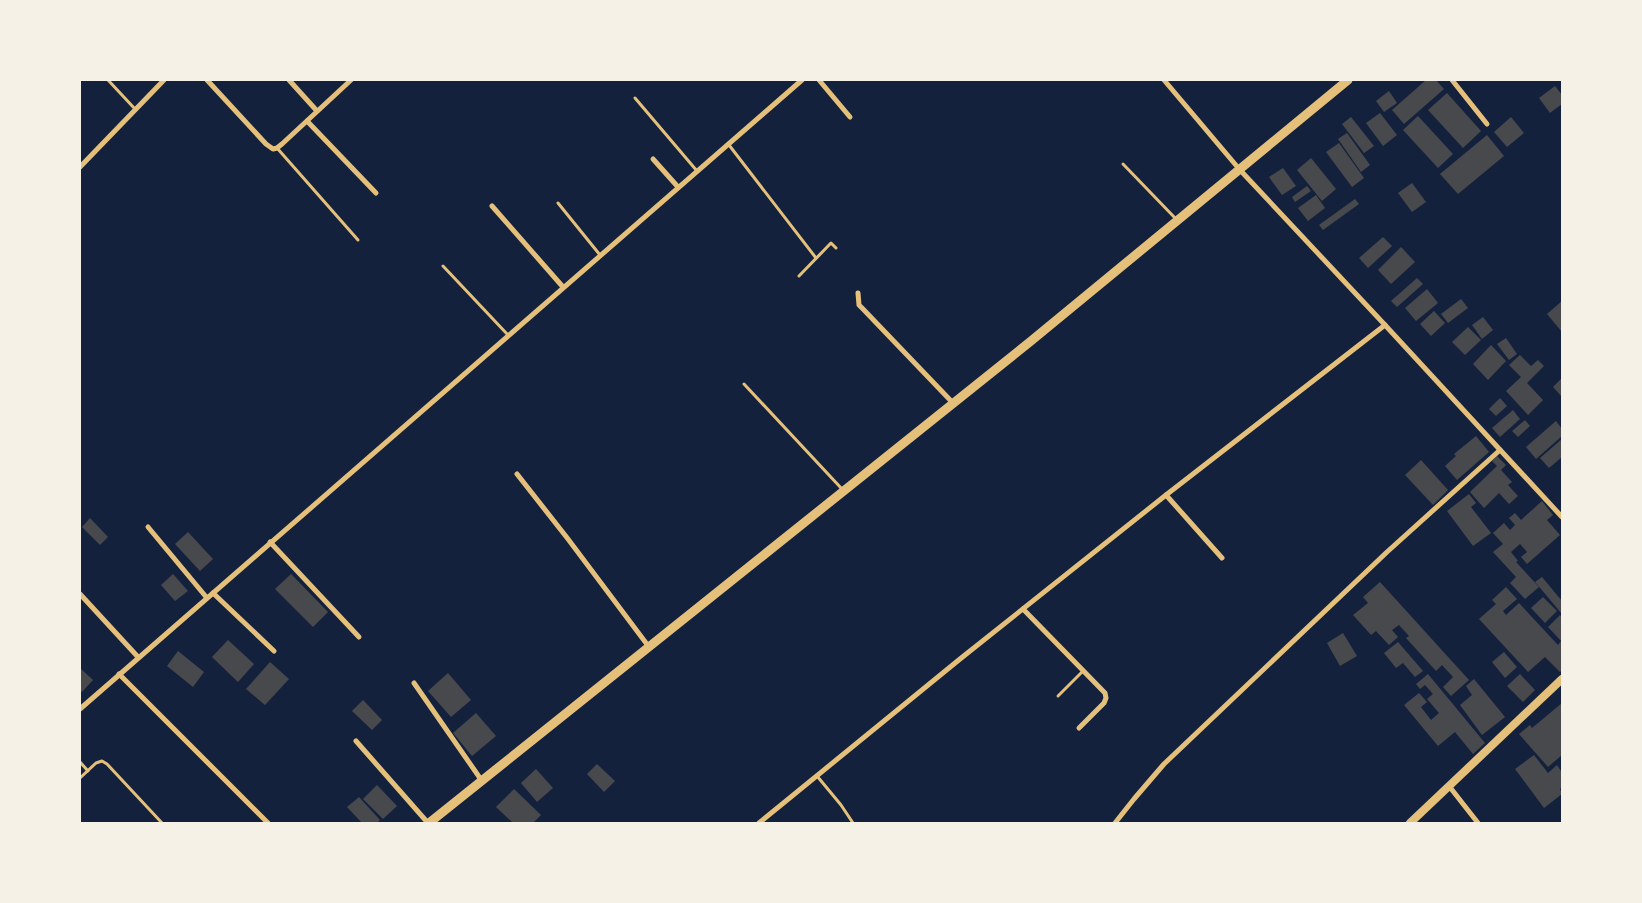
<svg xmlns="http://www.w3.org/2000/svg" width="1642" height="903" font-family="Arial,sans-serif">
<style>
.building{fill:#48494c}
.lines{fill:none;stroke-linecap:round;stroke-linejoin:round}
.service{stroke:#e5c07b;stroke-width:3}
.minor{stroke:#e5c07b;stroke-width:5}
.tertiary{stroke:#e5c07b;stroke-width:8}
.secondary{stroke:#e5c07b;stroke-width:9}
</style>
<rect width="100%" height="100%" fill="#14213d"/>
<g class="building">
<path d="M1426,80h10l8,9 -40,35 -12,-14z"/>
<path d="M1555,86l7,9v9l-12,9 -11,-15z"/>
<path d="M1389,91l8,12 -13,9 -8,-11z"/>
<path d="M1447,93l34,38 -18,17 -35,-38z"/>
<path d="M1380,113l17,22 -14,11 -17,-23z"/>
<path d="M1418,116l35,38 -15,14 -35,-38z"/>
<path d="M1351,117l23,29 -10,7 -22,-29z"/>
<path d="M1511,117l13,16 -17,14 -13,-15z"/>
<path d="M1347,133l23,32 -9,7 -23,-33z"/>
<path d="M1487,135l17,21 -46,38 -18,-20z"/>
<path d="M1339,143l25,35 -12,9 -26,-35z"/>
<path d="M1311,158l25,31 -14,12 -25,-31z"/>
<path d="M1283,168l13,18 -14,9 -13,-18z"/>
<path d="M1412,183l14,19 -14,10 -14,-19z"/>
<path d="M1307,186l4,5 -16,11 -3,-5z"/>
<path d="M1316,195l9,13 -17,13 -10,-13z"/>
<path d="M1355,199l4,5 -36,26 -4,-5z"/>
<path d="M1383,237l9,9 -24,22 -9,-10z"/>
<path d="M1401,247l14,15 -24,22 -13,-14z"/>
<path d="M1417,278l6,6 -26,23 -6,-6z"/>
<path d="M1427,289l11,14 -22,18 -11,-13z"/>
<path d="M1461,299l7,9 -20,15 -7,-9z"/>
<path d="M1562,301v31l-15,-18z"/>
<path d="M1434,311l11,12 -14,13 -11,-12z"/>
<path d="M1483,317l10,13 -11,9 -10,-14z"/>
<path d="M1468,327l13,13 -16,15 -13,-13z"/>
<path d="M1506,338l11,16 -8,6 -12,-16z"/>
<path d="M1491,345l15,16 -18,19 -15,-16z"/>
<path d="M1520,355l11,11 7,-6 6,6 -17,17 16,17 -15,15 -22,-24 15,-14 -12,-12z"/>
<path d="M1562,378v19l-9,-10z"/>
<path d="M1500,398l7,8 -11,10 -7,-7z"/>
<path d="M1513,410l7,9 -20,18 -8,-9z"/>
<path d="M1525,420l5,6 -12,11 -6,-6z"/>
<path d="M1556,421l6,8v7l-26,23 -10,-12z"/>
<path d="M1476,436l13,16 -32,28 -12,-14 11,-10 -2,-2z"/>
<path d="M1562,439v18l-13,11 -9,-10z"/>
<path d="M1497,456l9,9 -5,5 11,12 -4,3 10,11 -9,8 -10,-11 -15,15 -14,-16 27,-26 -5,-5z"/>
<path d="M1421,460l27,30 -15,15 -28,-30z"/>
<path d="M1469,494l7,9 -5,4 20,26 -18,13 -26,-35z"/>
<path d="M1542,501l11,14 -6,5 13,15 -33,29 -6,-7 6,-5 -7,-8 -9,8 7,9 -2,1 23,25 -14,12 -15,-16 6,-6 -23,-25 10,-8 -10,-11 11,-10 6,7 5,-5 -6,-7 6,-5 6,7z"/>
<path d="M90,518l18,19 -8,8 -18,-18z"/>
<path d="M188,532l25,27 -13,12 -25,-27z"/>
<path d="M173,574l15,17 -13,10 -14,-16z"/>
<path d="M291,574l37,38 -15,15 -38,-38z"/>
<path d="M1542,577l20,24v13l-27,-32z"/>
<path d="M1380,582l89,98 -18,16 -8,-9 10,-10 -11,-12 -6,6 -30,-33 3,-2 -10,-11 -7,5 6,7 -9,8 -13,-14 -5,4 -18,-20 15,-12 -5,-6z"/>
<path d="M1506,587l11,12 -14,12 3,4 13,-12 39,42 3,-4 -13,-14 12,-12 2,3v52l-2,2 -15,-15 -17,15 -49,-53 17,-15 -4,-4z"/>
<path d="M1543,597l14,14 -12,12 -14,-15z"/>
<path d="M1343,633l14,23 -17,10 -13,-23z"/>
<path d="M228,640l26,24 -16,18 -26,-25z"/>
<path d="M1398,642l25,29 -8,6 -12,-14 -7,5 -12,-15z"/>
<path d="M178,651l26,21 -11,15 -26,-21z"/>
<path d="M1504,652l13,15 -12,11 -13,-16z"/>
<path d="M270,662l19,17 -24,26 -19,-16z"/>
<path d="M80,668l13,12 -11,12 -2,-2z"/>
<path d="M448,673l23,27 -20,17 -23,-26z"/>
<path d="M1428,674l57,69 -12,11 -18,-22 -17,14 -34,-41 15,-12 8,9 -6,5 10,13 8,-7 -12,-14 6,-5 -8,-9 -5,4 -4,-5z"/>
<path d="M1520,674l15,16 -12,12 -16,-16z"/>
<path d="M1474,679l31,38 -23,18 -22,-30 12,-10 -6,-9z"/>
<path d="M363,700l19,20 -10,10 -20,-19z"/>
<path d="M1562,703v52l-14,12 -29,-33 11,-9 2,3z"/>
<path d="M476,713l20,23 -24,20 -19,-23z"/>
<path d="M1534,755l14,18 9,-8 4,6 1,-1v17l-2,2 2,5 -18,14 -29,-39z"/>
<path d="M597,764l18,17 -11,11 -17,-18z"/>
<path d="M536,769l17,19 -16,14 -16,-19z"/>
<path d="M377,785l20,21 -14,13 -20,-20z"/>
<path d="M514,789l27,26 -8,8h-20l-17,-16z"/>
<path d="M359,797l21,23 -3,3h-15l-15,-16z"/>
</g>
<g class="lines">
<g class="service">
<path d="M108,80l27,29"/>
<path d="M635,98l62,73"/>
<path d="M729,145l87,113"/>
<path d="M277,148l81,92"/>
<path d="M1123,164l53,55"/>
<path d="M558,203l42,52"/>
<path d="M443,266l65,69"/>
<path d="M799,276l32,-33 5,5"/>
<path d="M744,384l98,105"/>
<path d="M1058,696l25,-25"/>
<path d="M80,762l8,9"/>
<path d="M817,776l24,29 12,18"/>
<path d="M80,778l16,-15 6,-2 5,3 55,59"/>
</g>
<g class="minor">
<path d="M207,80l59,64 7,5 4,-1 5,-4 69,-64"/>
<path d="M289,80l28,31"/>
<path d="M819,80l31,37"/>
<path d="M1164,80l76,90 145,155 177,192"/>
<path d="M1452,80l35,44"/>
<path d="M307,121l69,72"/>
<path d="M653,159l25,28"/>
<path d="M80,167l84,-87"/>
<path d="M492,206l71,81"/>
<path d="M858,293l1,12 4,4 90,94"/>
<path d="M517,474l51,65 81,108"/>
<path d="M1166,495l56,63"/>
<path d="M148,527l59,71"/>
<path d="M270,542l89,95"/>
<path d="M213,593l61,58"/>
<path d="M80,594l58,63"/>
<path d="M1023,609l82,84 1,5 -2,5 -25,25"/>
<path d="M119,674l149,149"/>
<path d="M414,683l68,98"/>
<path d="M80,709l722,-629"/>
<path d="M356,741l72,82"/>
<path d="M1449,786l29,37"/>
<path d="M759,823l201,-164 206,-164 219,-170"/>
<path d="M1115,823l19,-24 30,-35 223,-212 113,-102"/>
</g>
<path class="tertiary" d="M1410,823l152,-144"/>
<path class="secondary" d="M429,823l602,-482 317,-261"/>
</g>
<rect width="1642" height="903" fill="none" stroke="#f6f1e7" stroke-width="162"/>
</svg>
